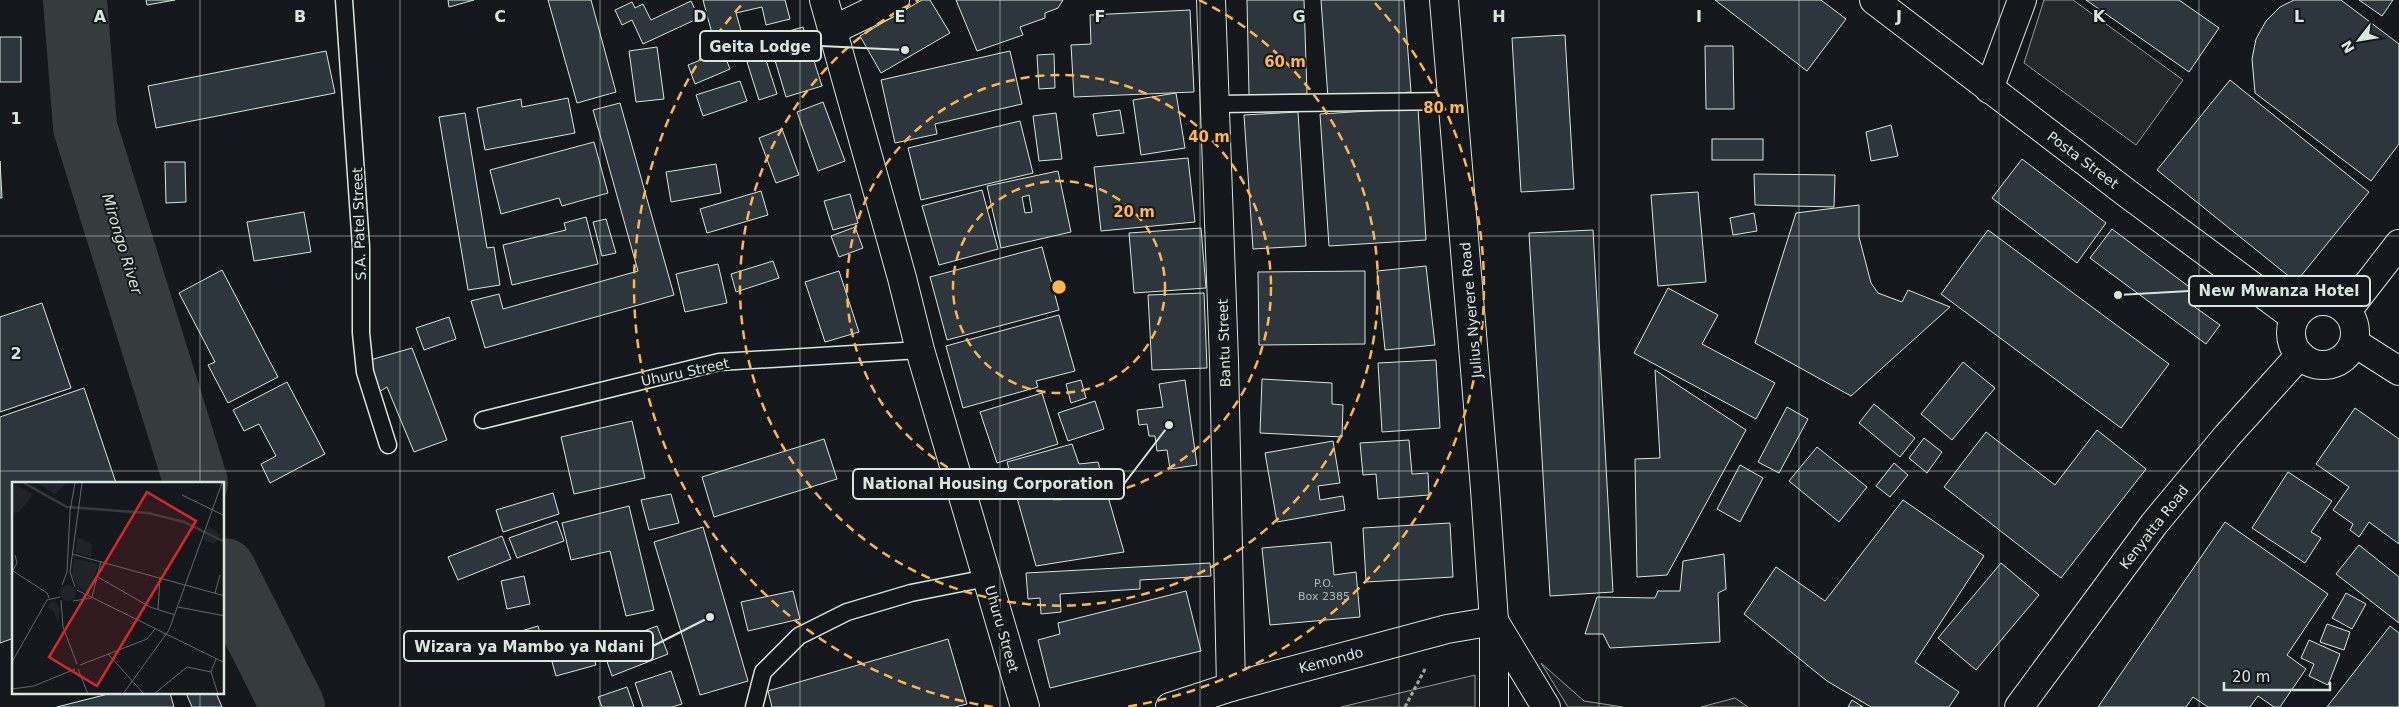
<svg xmlns="http://www.w3.org/2000/svg" width="2399" height="707" font-family="'DejaVu Sans',sans-serif">
<style>
.green{fill:#202428;stroke:#939e99}
.parking{fill:#24282b;stroke:#939e99}
.lines{fill:none;stroke-linecap:round;stroke-linejoin:round}
.river{stroke:#363b3e;stroke-width:64}
.building{fill:#2c363c;stroke:#d8e6dc;fill-rule:evenodd}
.service-casing{stroke:#d8e6dc;stroke-width:19}
.minor-casing{stroke:#d8e6dc;stroke-width:30}
.tertiary-casing{stroke:#d8e6dc;stroke-width:30}
.secondary-casing{stroke:#d8e6dc;stroke-width:30}
.trunk-casing{stroke:#d8e6dc;stroke-width:30}
.path{stroke:#9da8a2;stroke-width:3;stroke-dasharray:4 2.5;stroke-linecap:butt}
.service{stroke:#14181c;stroke-width:16}
.minor{stroke:#14181c;stroke-width:28}
.tertiary{stroke:#14181c;stroke-width:28}
.secondary{stroke:#14181c;stroke-width:28}
.trunk{stroke:#14181c;stroke-width:28}
.grid{fill:none;stroke:#d8e6dc;stroke-width:1;stroke-opacity:0.55}
.ring{fill:none;stroke:#ffb74d;stroke-width:2.5;stroke-dasharray:9 6}
.labels{text-anchor:middle;stroke-width:4;stroke-linejoin:round;paint-order:stroke}
.number-label{font-size:11px;fill:#adbab4}
.street-label{font-size:14px;fill:#d8e6dc;stroke:#14181c}
.water-label{font-size:15px;font-style:italic;fill:#d8e6dc;stroke:#14181c}
.inset-river{fill:none;stroke:#363b3e;stroke-width:2.5}
.inset-road{fill:none;stroke:#626a69;stroke-width:1}
.view{fill:#d62828;fill-opacity:0.15;stroke:#d62828;stroke-width:2.5}
.inset-edge{fill:none;stroke:#d8e6dc;stroke-width:2.5}
.grid-label{font-size:16px;text-anchor:middle;font-weight:bold;fill:#d8e6dc;stroke:#14181c;stroke-width:4;stroke-linejoin:round;paint-order:stroke}
.centre{fill:#ffb74d;stroke:#14181c;stroke-width:2.5}
.ring-label{font-size:15px;text-anchor:middle;font-weight:bold;fill:#ffb74d;stroke:#14181c;stroke-width:4;stroke-linejoin:round;paint-order:stroke}
.leader{fill:none;stroke:#d8e6dc;stroke-width:2}
.callout-dot{fill:#d8e6dc;stroke:#14181c;stroke-width:2}
.callout{fill:#14181c;stroke:#d8e6dc;stroke-width:2}
.callout-label{font-size:15px;text-anchor:middle;font-weight:bold;fill:#d8e6dc}
</style>
<rect width="100%" height="100%" fill="#14181c"/>
<g class="green">
<path d="M1541,663l43,38 39,6h-55z"/>
<path d="M1475,675v32h-134z"/>
<path d="M1735,698l13,9h-47z"/>
</g>
<path class="parking" d="M2044,0h29l110,80 -47,65 -112,-82z"/>
<g class="lines">
<g class="river">
<path d="M75,0l10,127 111,356"/>
<path d="M224,570l69,137"/>
</g>
</g>
<g class="building">
<path d="M146,0h29l-28,5z"/>
<path d="M448,0h26l-25,7z"/>
<path d="M548,0h43l25,92 -39,11z"/>
<path d="M703,0h82l5,19 -24,6 -4,-18 -26,6 6,21 -28,7z"/>
<path d="M922,0h8l20,33 -69,40 -21,-37z"/>
<path d="M956,0h107l-5,8 -13,5v5l-25,9 3,8 -46,16z"/>
<path d="M1247,0h57l3,94 -58,1z"/>
<path d="M1321,0h83l7,92 -83,6z"/>
<path d="M1715,0h106l25,19 -39,52z"/>
<path d="M2086,0h93l40,28 -30,44z"/>
<path d="M2294,0h47l58,44v100l-28,37 -116,-88 -3,-34 4,-20 10,-18 14,-14z"/>
<path d="M2359,0h34l-11,16z"/>
<path d="M691,1l8,17 -56,26 -11,-24 -10,5 -7,-15 17,-8 3,6 8,-4 8,16z"/>
<path d="M1190,10l4,82 -120,5 -3,-52 20,-1 -1,-29z"/>
<path d="M803,27l19,59 -36,11 -18,-60z"/>
<path d="M1565,35l9,154 -53,3 -9,-154z"/>
<rect x="0" y="37" width="21" height="45"/>
<path d="M1705,46h28l1,63h-28z"/>
<path d="M657,47l7,52 -28,3 -7,-51z"/>
<path d="M326,51l9,42 -179,35 -8,-42z"/>
<path d="M723,51l7,18 -35,15 -7,-19z"/>
<path d="M1010,51l12,53 -87,20 2,10 -42,9 -14,-63z"/>
<path d="M1054,54l1,34 -16,1 -2,-34z"/>
<path d="M765,57l12,37 -18,6 -12,-38z"/>
<path d="M2230,80l139,112 -73,90 -139,-112z"/>
<path d="M740,81l7,20 -44,15 -7,-21z"/>
<path d="M1176,93l9,55 -44,7 -8,-55z"/>
<path d="M568,98l7,35 -90,17 -8,-42 44,-9 1,8z"/>
<path d="M823,102l22,59 -27,10 -21,-59z"/>
<path d="M620,103l54,192 -189,53 -14,-47 28,-7 4,15 135,-38 -45,-161z"/>
<path d="M1418,108l8,132 -97,6 -9,-132z"/>
<path d="M1120,110l4,23 -27,3 -4,-22z"/>
<path d="M1298,112l8,134 -53,3 -9,-134z"/>
<path d="M465,113l22,135 7,-1 6,38 -32,5 -29,-173z"/>
<path d="M1056,113l6,46 -23,2 -6,-45z"/>
<path d="M1020,121l13,52 -112,27 -13,-52z"/>
<path d="M1891,125l7,31 -27,5 -5,-29z"/>
<path d="M782,129l17,46 -23,8 -17,-45z"/>
<rect x="1712" y="139" width="51" height="21"/>
<path d="M594,142l14,51 -46,13 -3,-8 -58,16 -11,-44z"/>
<path d="M1188,158l7,64 -94,9 -7,-64z"/>
<path d="M2022,159l84,64 -29,40 -85,-65z"/>
<path d="M0,161l2,37h-2z"/>
<path d="M165,162h20l1,40 -20,1z"/>
<path d="M716,164l5,29 -50,9 -5,-30z"/>
<path d="M1058,171l13,61 -70,16 -14,-62zM1029,195l3,17 -7,1 -3,-16z"/>
<path d="M1754,174l81,1 -1,32 -79,-2z"/>
<path d="M982,190l16,59 -59,16 -17,-59z"/>
<path d="M761,191l7,24 -61,18 -7,-24z"/>
<path d="M1698,192l8,90 -48,4 -7,-91z"/>
<path d="M850,194l8,29 -25,7 -9,-29z"/>
<path d="M1859,205v32l12,46 7,10 24,9 6,-12 42,17 -99,89 -96,-53 41,-130z"/>
<path d="M304,212l7,40 -57,9 -7,-39z"/>
<path d="M1754,213l3,18 -24,4 -3,-17z"/>
<path d="M586,217l12,47 -86,21 -9,-40 63,-15 -2,-7z"/>
<path d="M606,219l10,34 -14,3 -9,-34z"/>
<path d="M855,227l8,21 -24,9 -8,-21z"/>
<path d="M1201,228l5,60 -72,5 -5,-60z"/>
<path d="M2112,229l88,66 -8,10 28,20 -14,19 -116,-86z"/>
<path d="M1593,230l20,362 -63,4 -21,-363z"/>
<path d="M1988,230l181,134 -48,64 -180,-134z"/>
<path d="M1042,247l17,63 -112,30 -17,-63z"/>
<path d="M773,261l6,17 -43,14 -5,-18z"/>
<path d="M718,264l9,39 -42,9 -9,-38z"/>
<path d="M1426,266l9,79 -50,5 -8,-79z"/>
<path d="M222,270l56,107 -50,26 -20,-38 7,-3 -36,-69z"/>
<path d="M839,271l20,61 -34,10 -20,-60z"/>
<path d="M1365,271v73l-106,1 -1,-73z"/>
<path d="M1668,288l50,27 -16,29 73,39 -19,36 -122,-66z"/>
<path d="M1204,293l3,75 -55,2 -4,-75z"/>
<path d="M42,303l29,85 -71,24v-95z"/>
<path d="M1059,315l16,56 -39,10 2,6 -75,21 -17,-62z"/>
<path d="M449,317l7,22 -32,11 -8,-22z"/>
<path d="M412,348l35,92 -33,12 -27,-65 -8,5 -9,-32z"/>
<path d="M1436,360l4,68 -58,4 -4,-69z"/>
<path d="M1963,362l32,26 -43,52 -31,-26z"/>
<path d="M1655,370l91,60 -79,145 -30,2 -2,-118 25,-1z"/>
<path d="M1262,379l70,4v21l11,1 -1,32 -82,-4z"/>
<path d="M1081,380l5,18 -15,5 -5,-19z"/>
<path d="M1185,380l12,85 -27,4 -3,-19 -10,1 -2,-15h-6l-2,-12 -8,1 -2,-15 26,-3 -4,-23z"/>
<path d="M287,382l38,72 -55,29 -9,-19 15,-8 -17,-32 -15,7 -11,-21z"/>
<path d="M84,388l32,95h-102v155l-14,5v-226z"/>
<path d="M1042,393l16,51 -61,19 -17,-51z"/>
<path d="M1095,401l9,28 -36,12 -10,-28z"/>
<path d="M1874,404l41,34 -15,19 -41,-34z"/>
<path d="M1787,407l21,12 -29,54 -21,-11z"/>
<path d="M2355,408l44,31v105l-30,-22 -10,15 -9,-7 3,-6 -20,-14 16,-23 -33,-23z"/>
<path d="M632,421l13,57 -71,16 -13,-57z"/>
<path d="M2097,430l49,39 -85,109 -117,-91 42,-55 69,53z"/>
<path d="M1924,438l18,14 -15,21 -18,-15z"/>
<path d="M824,439l13,40 -123,38 -12,-40z"/>
<path d="M1409,440l3,34 16,-1 1,22 -51,4 -2,-25 -13,1 -3,-32z"/>
<path d="M1333,441l7,42 -22,3 2,14 23,-4 2,14 -68,12 -12,-69z"/>
<path d="M1072,444l7,20 19,-2 26,90 -88,14 -29,-104z"/>
<path d="M1817,447l50,40 -28,35 -50,-41z"/>
<path d="M1894,463l14,12 -18,22 -14,-11z"/>
<path d="M1740,465l23,13 -23,44 -23,-13z"/>
<path d="M2288,472l44,29 -21,31 10,6 -16,25 -53,-35z"/>
<path d="M553,493l6,21 -56,18 -7,-22z"/>
<path d="M671,494l8,29 -30,7 -8,-30z"/>
<path d="M1903,500l81,56 -69,106 44,30 -10,15h-78l-44,-26 -83,-67 32,-47 49,34z"/>
<path d="M629,506l25,104 -28,6 -16,-65 -39,9 -9,-37z"/>
<path d="M557,521l7,20 -47,17 -8,-20z"/>
<path d="M2225,522l103,72 -41,61 19,14 -26,38h-6l-16,-11 -8,11h-42l-15,-10 -7,10h-88z"/>
<path d="M1450,523l3,54 -87,5 -3,-54z"/>
<path d="M703,527l45,154 -48,14 -46,-153z"/>
<path d="M502,536l9,23 -53,21 -10,-23z"/>
<path d="M1331,542l3,33 22,-3 4,45 -90,8 -8,-77z"/>
<path d="M2359,545l40,32v46l-63,-49z"/>
<path d="M1724,554l2,35 -8,4 2,49 -110,6 -7,-14h-18l12,-37 58,1 3,-7h22l3,-30z"/>
<path d="M1210,563l1,13 -71,4v9l-80,5 1,18 -20,2 -1,-16 -12,1 -2,-26z"/>
<path d="M2001,563l38,32 -63,75 -38,-32z"/>
<path d="M524,576l6,28 -23,5 -6,-28z"/>
<path d="M793,591l7,28 -52,12 -7,-29z"/>
<path d="M1186,591l15,60 -151,37 -12,-48 22,-6 -2,-11z"/>
<path d="M2346,593l20,11 -14,25 -20,-11z"/>
<path d="M2327,624l23,8 -6,18 -24,-8z"/>
<path d="M538,626l6,22 -19,5 -7,-21z"/>
<path d="M657,626l11,28 -56,22 -10,-29z"/>
<path d="M2390,626l9,7v74h-72z"/>
<path d="M948,639l19,65 -12,3h-183l-4,-16z"/>
<path d="M589,640l7,25 -40,11 -7,-25z"/>
<path d="M2309,640l31,14 -12,31 -19,-9 5,-12 -13,-6z"/>
<path d="M671,671l11,33 -10,3h-29l-8,-24z"/>
<path d="M627,687l7,20h-32l-4,-10z"/>
<path d="M112,693h58l4,14h-117z"/>
<path d="M186,693h30l6,14h-30z"/>
<path d="M1852,700l11,7h-15z"/>
</g>
<g class="lines">
<defs>
<g id="service">
<path d="M344,0l17,247v86l4,39 23,73"/>
<path d="M1217,104l236,-3"/>
<path d="M483,420l236,-58 201,-12"/>
<path d="M754,707l9,-35 36,-36 48,-24 64,-19 76,-15"/>
</g>
<g id="minor">
<path d="M1211,0l13,361 7,326"/>
<path d="M833,30l62,-30"/>
<path d="M1989,89l33,-89"/>
<path d="M1170,707l61,-20 216,-58 47,-8"/>
</g>
<path id="tertiary" d="M824,0l78,278 18,72 105,357"/>
<g id="secondary">
<path d="M1874,0l254,194 166,123"/>
<path d="M2355,343l44,28"/>
</g>
<g id="trunk">
<path d="M1444,0l41,489 9,132v86"/>
<circle cx="2323" cy="333" r="32"/>
<path d="M2347,311l52,-67"/>
<path d="M1494,621l52,86"/>
<path d="M2019,707l135,-183 73,-88 73,-81"/>
</g>
</defs>
<use href="#service" class="service-casing"/>
<use href="#minor" class="minor-casing"/>
<use href="#tertiary" class="tertiary-casing"/>
<use href="#secondary" class="secondary-casing"/>
<use href="#trunk" class="trunk-casing"/>
<path class="path" d="M1405,707l20,-38"/>
<use href="#service" class="service"/>
<use href="#minor" class="minor"/>
<use href="#tertiary" class="tertiary"/>
<use href="#secondary" class="secondary"/>
<use href="#trunk" class="trunk"/>
</g>
<path class="grid" d="M200,0v483M400,0v707M600,0v707M800,0v707M1000,0v707M1200,0v707M1399,0v707M1599,0v707M1799,0v707M1999,0v707M2199,0v707M0,236h2399M0,471h2399M200,693v14"/>
<g class="ring">
<circle cx="1059" cy="287" r="106"/>
<circle cx="1059" cy="287" r="212"/>
<path d="M1199 0A319 319 0 1 1 919 0"/>
<path d="M993 707A425 425 0 0 1 743 3M1375 3A425 425 0 0 1 1125 707"/>
</g>
<g class="labels">
<g class="number-label">
<text x="1324" y="587">P.O.<tspan x="1324" dy="13">Box 2385</tspan></text>
</g>
<g class="street-label">
<text transform="translate(2083 160) rotate(37)" y="5">Posta Street</text>
<text transform="translate(359 224) rotate(-92)" y="5">S.A. Patel Street</text>
<text transform="translate(1471 310) rotate(-95)" y="5">Julius Nyerere Road</text>
<text transform="translate(1224 343) rotate(-92)" y="5">Bantu Street</text>
<text transform="translate(685 372) rotate(-12)" y="5">Uhuru Street</text>
<text transform="translate(2154 527) rotate(-52)" y="5">Kenyatta Road</text>
<text transform="translate(1002 629) rotate(74)" y="5">Uhuru Street</text>
<text transform="translate(1331 660) rotate(-15)" y="5">Kemondo</text>
</g>
<g class="water-label">
<text transform="translate(122 244) rotate(73)" y="5">Mirongo River</text>
</g>
</g>
<g transform="translate(12 482)">
<rect width="212" height="212" fill="#14181c"/>
<path d="M0,1l21,11 -13,17 -8,2zM25,1h30l-12,11zM196,44l13,9 -7,9 -11,-4zM65,55l15,7 -1,13 -15,-4zM62,76l24,6 -9,30 -11,-7 -6,-10zM48 111a8 8 0 1 1 16 0a8 8 0 1 1-16 0ZM41,118l7,8 -2,15 -4,-11 -7,-5z" fill="#202428"/>
<path class="inset-river" d="M12,1l43,24 81,6 36,9 41,20"/>
<path class="inset-road" d="M170,13l43,21M60,72l153,42M1,89l34,22 2,5M0,90l5,-9 -2,-8M86,95l52,30 25,8M50,103l5,-13 3,-61 5,-28M63,105l-5,-15 12,-89M65,108l148,73M203,111l5,-18M80,115l9,-36M49,118l2,27 14,37M61,119l18,-3M166,125l47,9M146,128l2,-33M96,172l36,40M204,177l-5,13 7,22M0,180l35,-62 13,-3M68,183l67,-26 8,-10M66,187l10,25M0,207l22,-3 41,-17M111,212l46,-64 53,-147M142,212l33,-27 24,5"/>
<path class="view" d="M135,10l49,29 -99,165 -48,-29z"/>
<rect width="212" height="212" class="inset-edge"/>
</g>
<g class="grid-label">
<text x="100" y="22">A</text>
<text x="300" y="22">B</text>
<text x="500" y="22">C</text>
<text x="700" y="22">D</text>
<text x="900" y="22">E</text>
<text x="1100" y="22">F</text>
<text x="1299" y="22">G</text>
<text x="1499" y="22">H</text>
<text x="1699" y="22">I</text>
<text x="1899" y="22">J</text>
<text x="2099" y="22">K</text>
<text x="2299" y="22">L</text>
<text x="16" y="124">1</text>
<text x="16" y="359">2</text>
</g>
<circle cx="1059" cy="287" r="8" class="centre"/>
<g class="ring-label">
<text x="1285" y="67">60 m</text>
<text x="1444" y="113">80 m</text>
<text x="1209" y="142">40 m</text>
<text x="1134" y="217">20 m</text>
</g>
<path class="leader" d="M905 50L821 46M2118 295L2189 291M1169 425L1124 484M710 617L653 646"/>
<g class="callout-dot">
<circle cx="905" cy="50" r="5"/>
<circle cx="2118" cy="295" r="5"/>
<circle cx="1169" cy="425" r="5"/>
<circle cx="710" cy="617" r="5"/>
</g>
<g class="callout">
<rect x="700" y="31" width="121" height="30" rx="5"/>
<rect x="2189" y="276" width="181" height="30" rx="5"/>
<rect x="853" y="469" width="271" height="30" rx="5"/>
<rect x="404" y="631" width="249" height="30" rx="5"/>
</g>
<g class="callout-label">
<text x="760" y="52">Geita Lodge</text>
<text x="2279" y="296">New Mwanza Hotel</text>
<text x="988" y="489">National Housing Corporation</text>
<text x="529" y="652">Wizara ya Mambo ya Ndani</text>
</g>
<g transform="translate(2359 40) rotate(239)" stroke="#14181c" stroke-width="4" paint-order="stroke">
<path d="M0-4L9 19L0 12L-9 19Z" fill="#d8e6dc"/>
<text y="-8" font-size="14" font-weight="bold" text-anchor="middle" fill="#d8e6dc">N</text>
</g>
<path d="M2224 682v8h106v-8" fill="none" stroke="#d8e6dc" stroke-width="2.5"/>
<text x="2232" y="682" font-size="15" fill="#d8e6dc" stroke="#14181c" stroke-width="4" paint-order="stroke">20 m</text>
</svg>
